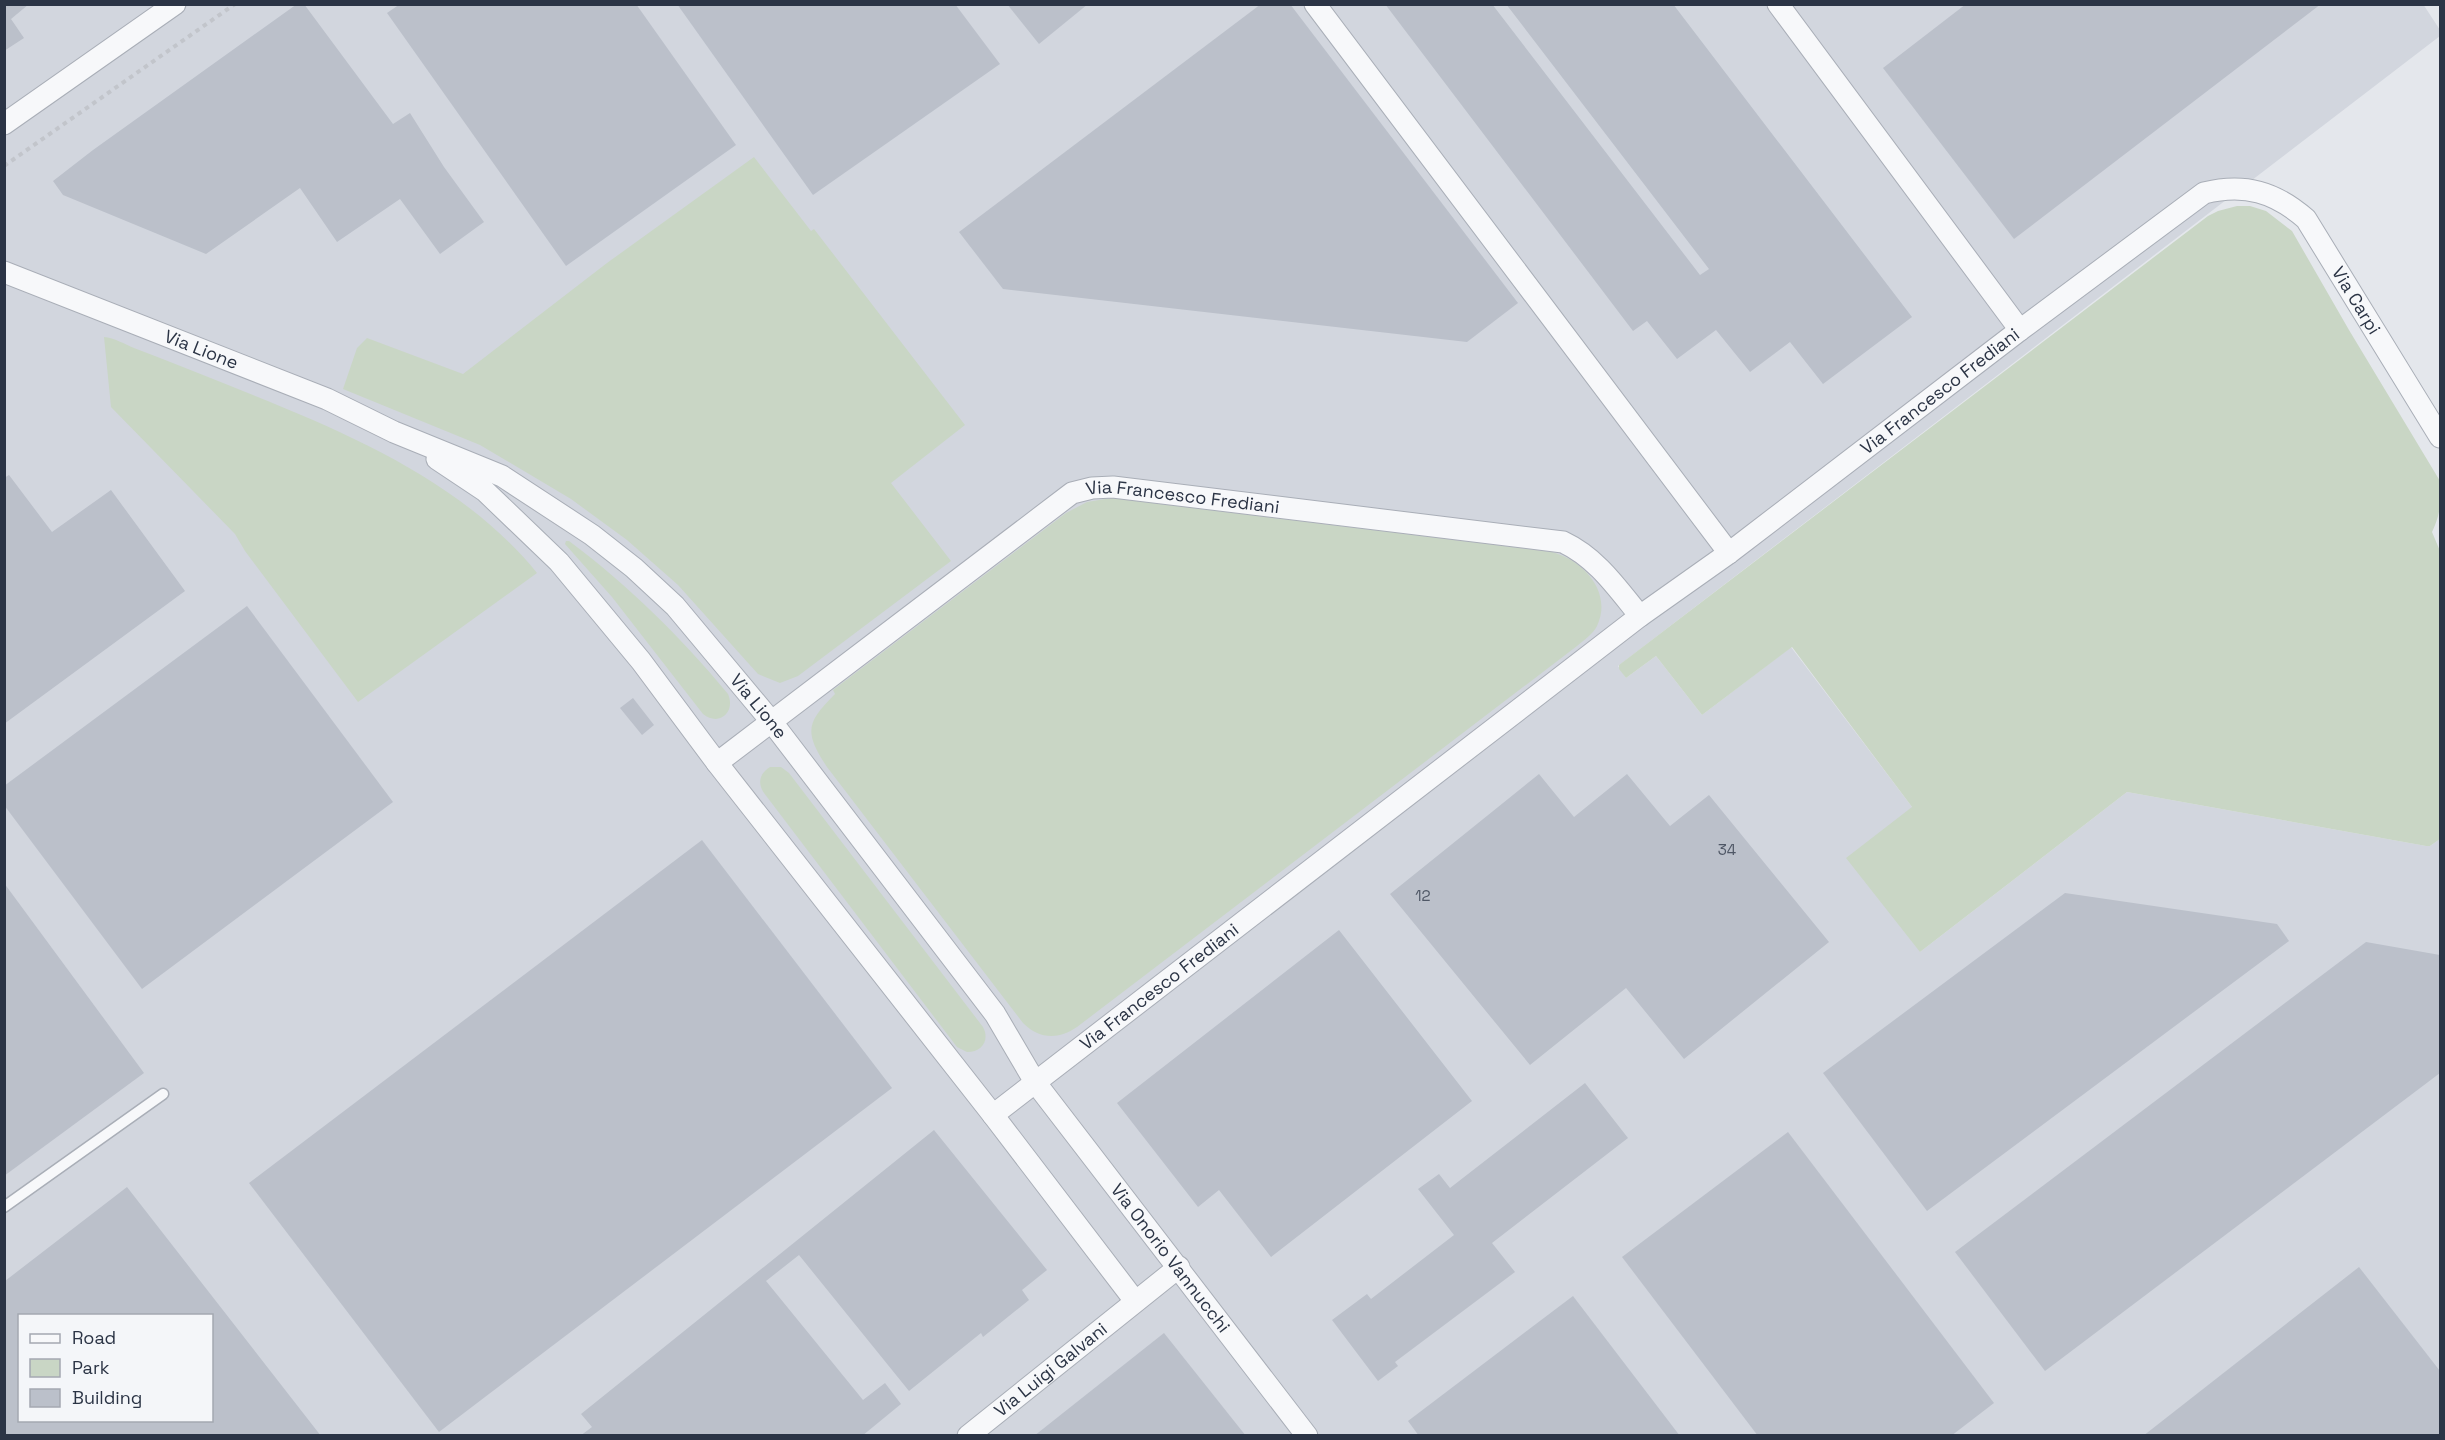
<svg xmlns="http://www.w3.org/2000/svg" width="2445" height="1440" font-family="'Space Grotesk',sans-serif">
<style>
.built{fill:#d2d6de;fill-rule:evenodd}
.green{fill:#c9d6c5}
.building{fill:#bbc0ca;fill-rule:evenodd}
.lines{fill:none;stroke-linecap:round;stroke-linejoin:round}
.lane-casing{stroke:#a9aeb7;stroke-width:13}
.street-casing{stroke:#a9aeb7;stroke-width:23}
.path{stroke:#c2c5cb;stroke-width:4;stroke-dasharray:4.5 4.5;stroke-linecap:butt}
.lane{stroke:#f7f8fa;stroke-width:10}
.street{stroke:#f7f8fa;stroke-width:21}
.labels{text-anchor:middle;stroke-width:4.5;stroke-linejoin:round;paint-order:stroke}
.number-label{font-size:15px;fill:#4f5766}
.street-label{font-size:18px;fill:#2b3445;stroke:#f4f6f9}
</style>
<rect width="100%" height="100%" fill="#e4e7ec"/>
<path class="built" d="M2423,4l17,26v6l-822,630 8,12 30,-22 46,59 89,-68 121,160 8,145 207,-160 299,54h4l10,-7v596l-2435,1v-1431zM20,1316h192v104h-192z"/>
<g class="green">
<path d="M754,157l57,74 3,-2 151,196 -74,58 60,78 -153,115 -18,7 -22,-9 -80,-89 -51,-45 -56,-41 -91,-54 -137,-56 14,-41 10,-10 96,36 144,-111z"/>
<path d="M2237,206h13l16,5 26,20 57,99 91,151c1,21 1,32 -8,51l8,19v288l-10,7h-4l-299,-54 -207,160 -74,-94 66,-51 -120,-160 -90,68 -46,-59 -30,22 -7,-9v-4l589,-449 10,-5z"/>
<path d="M104,337c10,1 21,7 30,11 22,8 43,17 64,25 121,49 254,96 339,200l-179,129 -113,-151 -10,-17 -124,-127z"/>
<path d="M1111,498l441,54c31,8 61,40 45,74 -4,8 -13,14 -20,20l-500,381c-19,13 -38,12 -54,-4l-196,-256c-23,-35 -21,-44 8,-73l-2,-4 233,-177 21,-11z"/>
<path d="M566,541h3c60,45 111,95 159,153 8,18 -9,33 -25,20l-91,-117 -47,-53z"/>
<path d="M770,767h11l8,6 194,254c7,13 -1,25 -16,25l-10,-5 -193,-254c-7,-10 -4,-20 6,-26z"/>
</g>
<g class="building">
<path d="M4,4h25l-18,15 13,19 -20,13z"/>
<path d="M297,4h7l89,120 17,-11 34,54 40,55 -44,32 -40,-55 -63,43 -37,-54 -94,66 -143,-59 -10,-14 40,-31z"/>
<path d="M400,4h236l100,141 -170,121 -179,-253z"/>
<path d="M677,4h278l45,60 -187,131z"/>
<path d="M1007,4h81l-49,40z"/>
<path d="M1261,4h29l228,299 -51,39 -464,-53 -44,-57z"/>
<path d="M1385,4h107l208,271 9,-6 -203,-265h167l239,313 -89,67 -33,-42 -40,30 -34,-42 -39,29 -30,-38 -14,10z"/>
<path d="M1966,4h355l-307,235 -131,-171z"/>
<path d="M9,475l43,57 59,-42 74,101 -181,133v-246z"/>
<path d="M247,606l146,196 -251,187 -138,-184v-19z"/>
<path d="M633,698l21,27 -12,10 -22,-27z"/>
<path d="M1539,774l35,43 53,-43 43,52 39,-31 120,147 -145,117 -58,-71 -96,77 -140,-171z"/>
<path d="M702,840l190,248 -453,344 -190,-249z"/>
<path d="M4,883l140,190 -140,103z"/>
<path d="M2065,893l212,31 12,17 -362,270 -104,-138z"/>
<path d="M1339,930l133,171 -201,156 -52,-67 -21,17 -81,-104z"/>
<path d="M2366,942l74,13v118l-395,298 -90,-119z"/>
<path d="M1585,1083l43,55 -136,105 23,29 -120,90 3,4 -20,15 -46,-61 35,-26 4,5 83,-64 -36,-46 21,-15 11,14z"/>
<path d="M934,1130l113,140 -25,20 7,10 -46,37 -2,-4 -72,58 -110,-136 -33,26 97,119 22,-17 16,21 -39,32h-282l12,-9 -11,-13z"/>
<path d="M1788,1132l206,271 -43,33h-193l-136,-179z"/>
<path d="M127,1187l194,249h-316v-155zM20,1316h192v104h-192z"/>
<path d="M2359,1267l81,104v65h-297z"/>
<path d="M1573,1296l107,140h-261l-11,-15z"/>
<path d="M1164,1333l82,103h-212z"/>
</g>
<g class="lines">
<defs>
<path id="lane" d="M4,1207l159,-113"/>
<g id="street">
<path d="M1315,4l414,549"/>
<path d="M1778,4l242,326"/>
<path d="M4,124l171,-120"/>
<path id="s1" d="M4,272l323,127 67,33 108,44 90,59 42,33 41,38 96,115 224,293 40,68 272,354"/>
<path d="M437,459l48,32 74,71 82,99 76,102 276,352 142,186"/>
<path id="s2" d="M717,763l355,-270 20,-5 21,-1 450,55c34,16 54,46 77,74"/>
<path id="s3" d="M993,1115l647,-499 89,-63 291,-223 184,-137c41,-10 71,-1 102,26l134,218"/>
<path id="s4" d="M968,1436l211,-169"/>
</g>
</defs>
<use href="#lane" class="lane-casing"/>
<use href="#street" class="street-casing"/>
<path class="path" d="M4,166l231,-162"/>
<use href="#lane" class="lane"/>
<use href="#street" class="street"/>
</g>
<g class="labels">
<g class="number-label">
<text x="1727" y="855">34</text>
<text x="1423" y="901">12</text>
</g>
<g class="street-label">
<text dy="6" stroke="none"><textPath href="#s3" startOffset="1728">Via Carpi</textPath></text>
<text dy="6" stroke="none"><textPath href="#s1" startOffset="212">Via Lione</textPath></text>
<text dy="6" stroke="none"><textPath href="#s3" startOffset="1192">Via Francesco Frediani</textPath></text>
<text dy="6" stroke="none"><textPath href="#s2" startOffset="558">Via Francesco Frediani</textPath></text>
<text dy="6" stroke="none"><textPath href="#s1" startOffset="886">Via Lione</textPath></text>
<text dy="6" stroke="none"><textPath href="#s3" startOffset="210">Via Francesco Frediani</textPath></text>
<text dy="6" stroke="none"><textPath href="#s1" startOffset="1575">Via Onorio Vannucchi</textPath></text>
<text dy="6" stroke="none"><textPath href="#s4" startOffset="106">Via Luigi Galvani</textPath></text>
</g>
</g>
<rect width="2445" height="1440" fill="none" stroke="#2b3445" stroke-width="12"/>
<rect x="18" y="1314" width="195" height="108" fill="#f4f6f9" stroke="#a4a8b1" stroke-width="1.5"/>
<rect x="30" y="1334" width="30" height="9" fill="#f7f8fa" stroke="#a4a8b1" stroke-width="1.5"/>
<text x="72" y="1344" font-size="18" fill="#2b3445">Road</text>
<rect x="30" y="1359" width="30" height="18" fill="#c9d6c5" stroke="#a4a8b1" stroke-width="1.5"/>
<text x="72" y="1374" font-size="18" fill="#2b3445">Park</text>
<rect x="30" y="1389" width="30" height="18" fill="#bbc0ca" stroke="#a4a8b1" stroke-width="1.5"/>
<text x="72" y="1404" font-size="18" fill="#2b3445">Building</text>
</svg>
